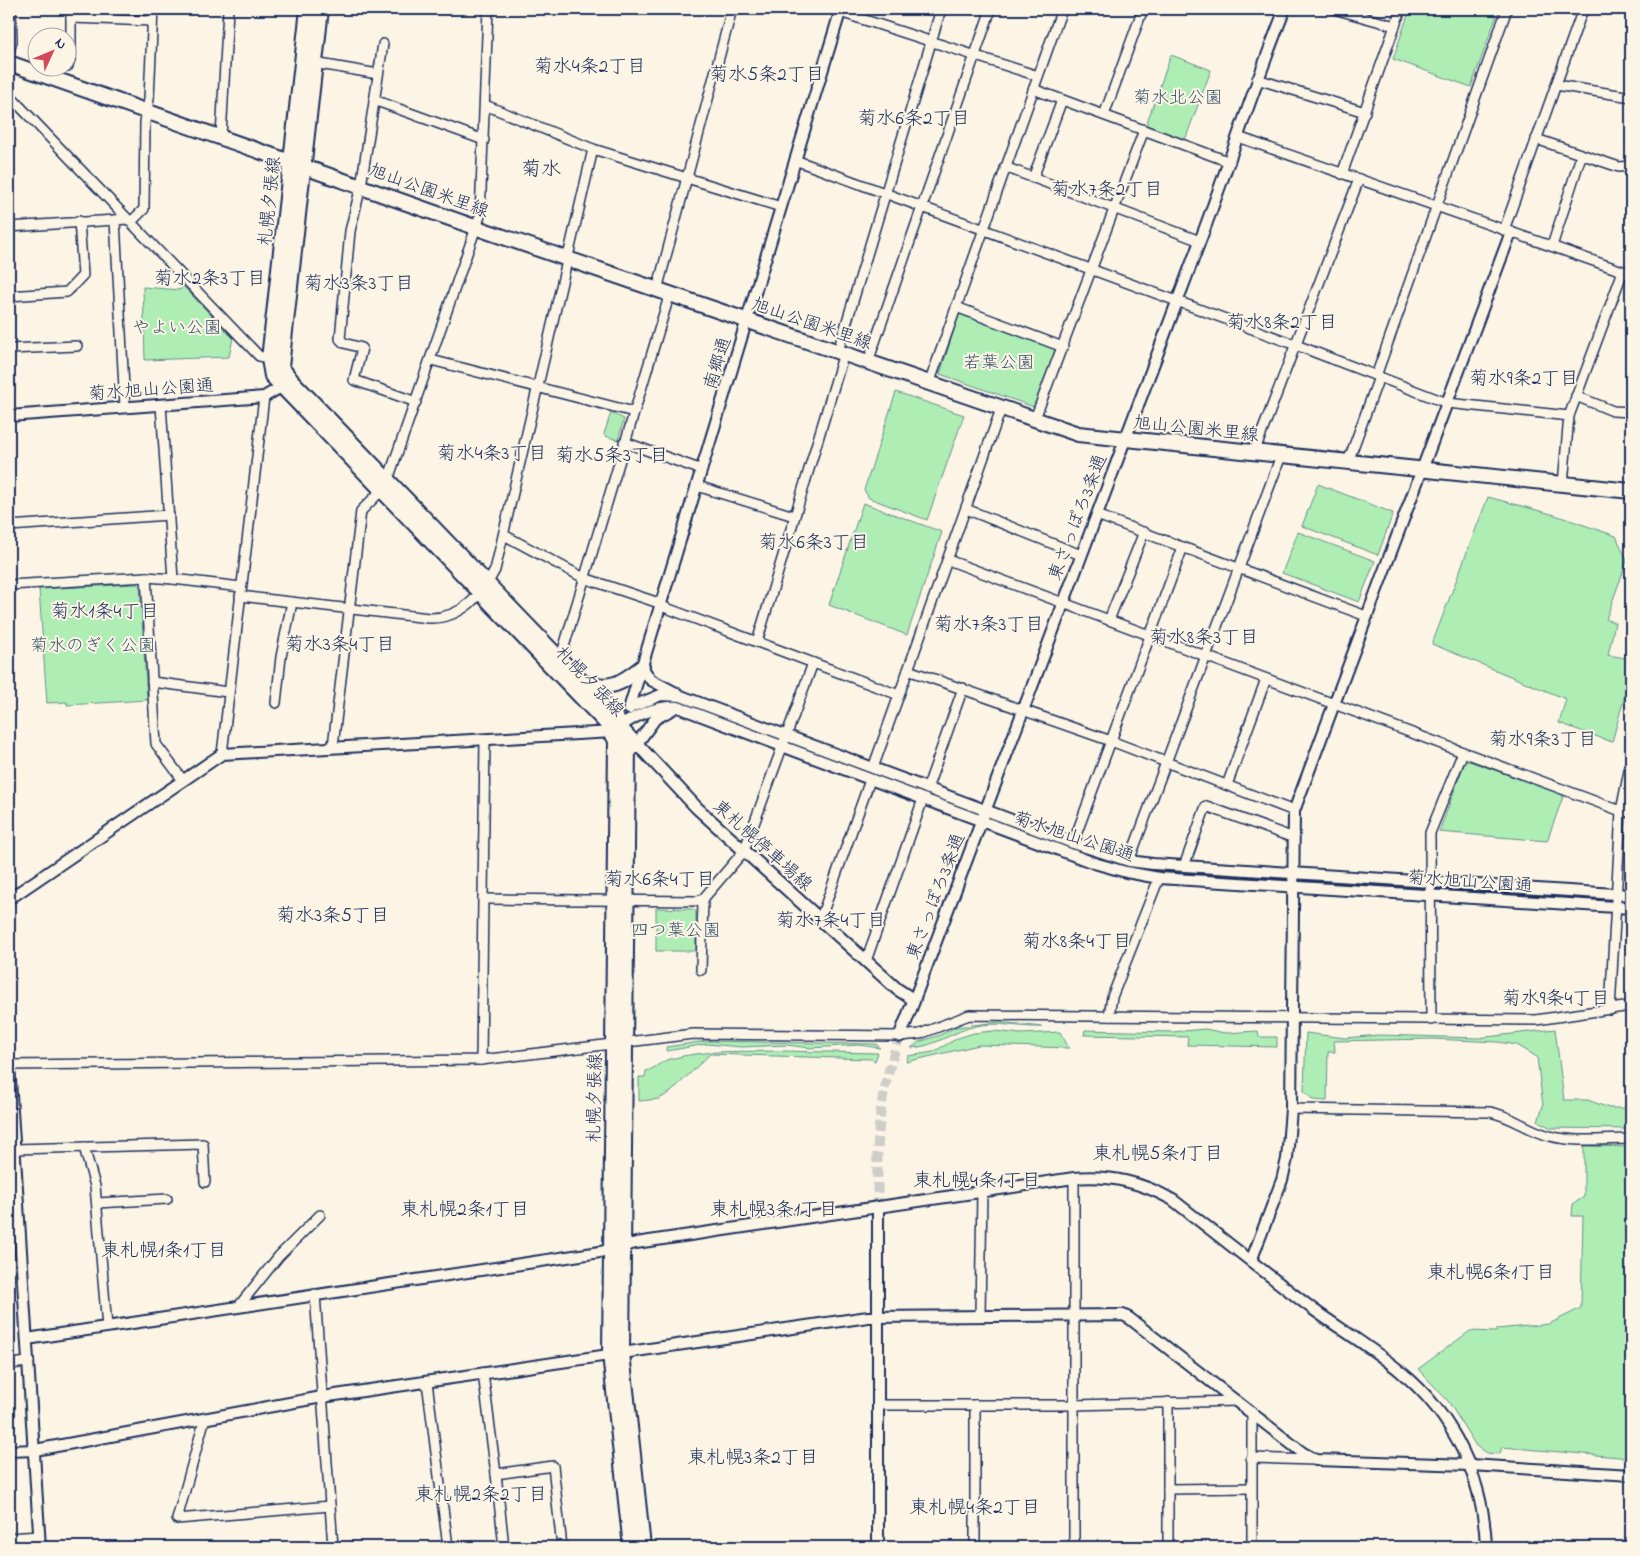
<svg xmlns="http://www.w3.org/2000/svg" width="1640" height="1556" font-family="'Indie Flower','Klee One',sans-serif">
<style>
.green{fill:#aeeeb5;stroke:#648e8a}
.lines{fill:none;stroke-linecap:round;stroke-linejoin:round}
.tertiary-tunnel{stroke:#cfcdca;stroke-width:10;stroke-dasharray:10 5;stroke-linecap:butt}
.minor-casing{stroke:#1b2f5e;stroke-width:12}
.tertiary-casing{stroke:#1b2f5e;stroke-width:14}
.secondary-casing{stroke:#1b2f5e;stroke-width:15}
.primary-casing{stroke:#1b2f5e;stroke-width:18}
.minor{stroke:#fcf5e5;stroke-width:9}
.tertiary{stroke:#fcf5e5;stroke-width:10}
.secondary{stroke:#fcf5e5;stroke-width:11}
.primary{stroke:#fcf5e5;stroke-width:14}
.labels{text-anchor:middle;stroke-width:4;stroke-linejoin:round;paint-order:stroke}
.park-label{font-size:18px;fill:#38556f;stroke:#fcf5e5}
.street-label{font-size:18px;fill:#1b2f5e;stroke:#fcf5e5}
.neighbourhood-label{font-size:19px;fill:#1b2f5e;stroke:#fcf5e5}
.quarter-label{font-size:20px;fill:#1b2f5e;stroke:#fcf5e5}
</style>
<rect width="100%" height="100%" fill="#fcf5e5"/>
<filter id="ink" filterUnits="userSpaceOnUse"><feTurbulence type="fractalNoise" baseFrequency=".02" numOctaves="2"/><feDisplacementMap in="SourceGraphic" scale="10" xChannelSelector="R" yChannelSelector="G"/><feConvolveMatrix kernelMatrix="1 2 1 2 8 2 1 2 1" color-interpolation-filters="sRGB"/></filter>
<g filter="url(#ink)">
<g class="green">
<path d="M1410,9h89l-28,78 -78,-28z"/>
<path d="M1171,55l40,15 -26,70 -39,-15z"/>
<path d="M183,286l50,52 -4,19 -84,3 -2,-73 37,3z"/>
<path d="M959,314l97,35 -22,58 -94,-33z"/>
<path d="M896,392l68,23 -37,105 -58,-22 -5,-8z"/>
<path d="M611,413l13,6 -6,21 -13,-4 -1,-2z"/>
<path d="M1318,484l75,29 -15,42 -76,-29z"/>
<path d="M1488,497l67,18 61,21 11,25 -21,58 9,4 -7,32 23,4v14l-19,69 -53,-19 7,-24 -134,-55z"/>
<path d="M863,503l79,29 -35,103 -78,-30z"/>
<path d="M1298,532l77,29 -16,41 -77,-29z"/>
<path d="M137,584l3,2 7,114 -80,5v-3l-20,1 -8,-114z"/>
<path d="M1469,761l95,33 -17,47 -108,-9 26,-70z"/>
<path d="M656,908l37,1 3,3v39h-40z"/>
<path d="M999,1022l43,5c-22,1 -45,-6 -66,-1 -23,5 -41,21 -65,22l8,-6 21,-7 16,-8z"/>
<path d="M1205,1029l20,4 33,-2 1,6h18v10l-90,-2 1,-8 -104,-2 1,-5 87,2z"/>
<path d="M1555,1029l9,71h24l21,8h22v21l-80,-1 -13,-7 5,-15 -6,-49 -20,-12 -19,-3 -66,-3 -98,2 1,11h-7l-1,49 -14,-1 -9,-9 2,-58 39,5 34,-3 99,3z"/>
<path d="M993,1031l28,3 39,-2 9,16 -90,-3 -73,17 2,-6 25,-4 25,-14 16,-5z"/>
<path d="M706,1041l170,3 4,4 -21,-3 -49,3 -23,-3 -45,2 -36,-3 -39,7 -1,-4z"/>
<path d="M783,1051l95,2 -3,8 -4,-2 -161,-5 -39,38 -12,7 -20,2v-24h6l1,-6c9,-2 15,-10 24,-12 37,-10 75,-7 113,-8z"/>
<path d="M1584,1146l47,1v311l-129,-11 -2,7 -14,-1 -10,-7 -28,-45 -30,-32 52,-38 26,1 1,-3 52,-5 32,-16 2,-92h-11l1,-12 11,-7z"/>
</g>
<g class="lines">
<path class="tertiary-tunnel" d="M878,1208c-2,-66 -1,-110 22,-172"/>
<defs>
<g id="minor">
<path d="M1334,9l61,17"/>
<path d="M840,12l198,64"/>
<path d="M71,18l81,3"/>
<path d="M383,44l-22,142 -11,45 -10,108 4,4 18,5 -8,32 62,22"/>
<path d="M9,52l3,-11 -1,-32"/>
<path d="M314,63l64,11"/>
<path d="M68,66l3,-10v-47"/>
<path d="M1257,79l108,33"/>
<path d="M1556,85l75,12"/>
<path d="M1033,89l197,73"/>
<path d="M9,95l250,261 14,4"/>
<path d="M374,100l110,40"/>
<path d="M485,105l108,44 188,58"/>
<path d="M1104,115l39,-106"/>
<path d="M221,137l7,-128"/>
<path d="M1238,137l393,137"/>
<path d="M1536,139l83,28 12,-1"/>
<path d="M795,160l501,185 151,58 122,13 -6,68"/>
<path d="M1005,167l195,74"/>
<path d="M1342,174l59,-165"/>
<path d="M1033,178l29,-78"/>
<path d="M131,222l13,-13 1,-87 4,-23 4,-90"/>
<path d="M9,227l106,-7"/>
<path d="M1504,230l79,-221"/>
<path d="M1552,246l29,-90"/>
<path d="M657,290l75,-281"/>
<path d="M9,296l58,-4 16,-17 -4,-54"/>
<path d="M956,307l107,40"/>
<path d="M9,349l68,-3"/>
<path d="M838,351l103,-342"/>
<path d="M431,360l203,52"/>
<path d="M868,362l123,-353"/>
<path d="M1376,376l131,-367"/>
<path d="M929,384l133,-375"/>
<path d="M1576,396l37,15 18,1"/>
<path d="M161,405l12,174 68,8"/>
<path d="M125,407l-10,-187 12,-1"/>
<path d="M1569,416l54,-145"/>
<path d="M1034,421l110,-291"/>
<path d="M624,442l78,28"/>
<path d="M1254,453l105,-274"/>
<path d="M1348,462l31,-85"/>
<path d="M697,486l97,30"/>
<path d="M966,509l115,46"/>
<path d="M1097,515l269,101"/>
<path d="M9,526l160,-11"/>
<path d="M504,535l80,43 78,26"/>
<path d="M948,560l673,251 10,1"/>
<path d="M146,577l10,167 26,35"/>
<path d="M9,585l137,-8 27,2"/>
<path d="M240,596l189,22c31,1 53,-22 66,-48l98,-421"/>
<path d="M661,606l238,89"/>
<path d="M1109,620l35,-88"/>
<path d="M757,642l87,-289"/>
<path d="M558,657l5,-7 107,-357"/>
<path d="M908,670l93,-261"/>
<path d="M152,682l76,10"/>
<path d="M276,703l5,-46 11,-55"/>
<path d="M333,746l28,-235 15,-15 14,-22 90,-258 8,-207"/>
<path d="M222,754l42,-357"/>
<path d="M873,768l35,-98 203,71 183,70"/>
<path d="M1227,785l39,-106"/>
<path d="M927,789l36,-101"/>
<path d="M1073,843l110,-296"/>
<path d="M1129,861l152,-405"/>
<path d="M1184,866l22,-60 88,32"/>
<path d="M483,899l215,2 5,-2 41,-48 69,-188"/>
<path d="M820,920l50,-140"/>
<path d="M866,961l57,-162"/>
<path d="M701,970l2,-71"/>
<path d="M1610,1010l11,-199 10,-50"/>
<path d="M1109,1016l3,-19 47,-119"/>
<path d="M1431,1020l-1,-187 33,-81"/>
<path d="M481,1060l4,-321"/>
<path d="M9,1065l472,-5 212,-26 207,2 20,-2 49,-19 567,5 95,-14"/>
<path d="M1291,1109l199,3c22,4 39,19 60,24 25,7 55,3 81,3"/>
<path d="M84,1147l11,39 12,141"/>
<path d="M14,1149l189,-5 2,38"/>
<path d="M1074,1178v369"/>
<path d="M97,1203l70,-4"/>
<path d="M315,1294l18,253"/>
<path d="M238,1307l41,-51 41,-41"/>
<path d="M980,1315l2,-123"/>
<path d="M9,1364l20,-2"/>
<path d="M483,1373l13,101 57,-8 9,81"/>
<path d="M427,1382l21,165"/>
<path d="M878,1405h195l164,-4"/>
<path d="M975,1405v142"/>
<path d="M205,1418l-28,101 153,-13"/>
<path d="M1251,1458l64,2"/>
<path d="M496,1474l8,73"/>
<path d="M1168,1489l83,-1"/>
<path d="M9,1538l30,-2"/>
<path d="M1168,1547v-145"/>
<path d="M1252,1547v-135"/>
</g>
<g id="tertiary">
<path d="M9,416l255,-19 22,-13"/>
<path d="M642,667l9,13 25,13"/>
<path d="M631,707l30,-12 20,1 392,147 56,18 24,3 478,31"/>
<path d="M629,709l212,-700"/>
<path d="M633,749l22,-30 18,-10"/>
<path d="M9,899l213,-145 391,-22c19,-15 41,-27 65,-25l416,156 32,9 33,6 472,30"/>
<path d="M914,1000l286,-759c29,-77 54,-155 85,-232"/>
<path d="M9,1064l31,483"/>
<path d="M878,1208v339"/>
<path d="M1251,1261l31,-81 5,-21 4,-50 3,-298 217,-579"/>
<path d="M27,1339l573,-87 36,-9 438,-65c37,-3 67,4 99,22 47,37 94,74 141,110 29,21 60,39 87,62 53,43 83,108 85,175"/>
<path d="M9,1451l26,-1 287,-53 546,-80 255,-2 6,3 174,135 13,7 154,5 161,10"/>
</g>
<path id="secondary" d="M625,731l72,77 200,181 17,11 -14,36"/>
<g id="primary">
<path d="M308,9l-39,350 3,17 336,349 8,16 -6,613 21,193"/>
<path d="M321,9l-40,358 11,14 321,333 8,12 7,18 -6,609 21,194"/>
<path d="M9,63l480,169 589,202 553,57"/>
<path d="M584,683c28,7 36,1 58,-16"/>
</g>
</defs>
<use href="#minor" class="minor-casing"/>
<use href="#tertiary" class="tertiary-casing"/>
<use href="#secondary" class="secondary-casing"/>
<use href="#primary" class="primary-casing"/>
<use href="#minor" class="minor"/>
<use href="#tertiary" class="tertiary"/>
<use href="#secondary" class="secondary"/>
<use href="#primary" class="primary"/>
</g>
</g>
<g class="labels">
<g class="park-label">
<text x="1178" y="103">菊水北公園</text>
<text x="177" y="333">やよい公園</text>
<text x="999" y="368">若葉公園</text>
<text x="93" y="651">菊水のぎく公園</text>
<text x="676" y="936">四つ葉公園</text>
</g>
<g class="street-label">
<text transform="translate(429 190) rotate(20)" y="6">旭山公園米里線</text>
<text transform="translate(269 201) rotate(-84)" y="6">札幌夕張線</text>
<text transform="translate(812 323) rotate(19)" y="6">旭山公園米里線</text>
<text transform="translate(717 363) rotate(-73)" y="6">南郷通</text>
<text transform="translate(151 389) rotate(-4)" y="6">菊水旭山公園通</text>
<text transform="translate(1196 428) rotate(6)" y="6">旭山公園米里線</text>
<text transform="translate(1077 517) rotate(-69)" y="6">東さっぽろ3条通</text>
<text transform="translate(590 681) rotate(46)" y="6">札幌夕張線</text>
<text transform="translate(1074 836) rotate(18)" y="6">菊水旭山公園通</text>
<text transform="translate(763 845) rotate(42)" y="6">東札幌停車場線</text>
<text transform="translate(1470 881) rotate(4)" y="6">菊水旭山公園通</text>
<text transform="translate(935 896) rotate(-69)" y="6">東さっぽろ3条通</text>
<text transform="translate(594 1098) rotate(-89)" y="6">札幌夕張線</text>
</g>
<g class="neighbourhood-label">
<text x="590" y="72">菊水4条2丁目</text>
<text x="767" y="80">菊水5条2丁目</text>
<text x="914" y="124">菊水6条2丁目</text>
<text x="1107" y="195">菊水7条2丁目</text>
<text x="210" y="284">菊水2条3丁目</text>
<text x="359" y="289">菊水3条3丁目</text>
<text x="1282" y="328">菊水8条2丁目</text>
<text x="1524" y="384">菊水9条2丁目</text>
<text x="492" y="459">菊水4条3丁目</text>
<text x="612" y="461">菊水5条3丁目</text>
<text x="814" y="548">菊水6条3丁目</text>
<text x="105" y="617">菊水1条4丁目</text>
<text x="989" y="630">菊水7条3丁目</text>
<text x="1204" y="643">菊水8条3丁目</text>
<text x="340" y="650">菊水3条4丁目</text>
<text x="1543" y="745">菊水9条3丁目</text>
<text x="660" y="885">菊水6条4丁目</text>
<text x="333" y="921">菊水3条5丁目</text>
<text x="831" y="926">菊水7条4丁目</text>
<text x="1077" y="947">菊水8条4丁目</text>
<text x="1556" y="1004">菊水9条4丁目</text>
<text x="1158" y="1159">東札幌5条1丁目</text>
<text x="977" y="1186">東札幌4条1丁目</text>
<text x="465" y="1215">東札幌2条1丁目</text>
<text x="774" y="1215">東札幌3条1丁目</text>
<text x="164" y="1256">東札幌1条1丁目</text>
<text x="1491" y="1278">東札幌6条1丁目</text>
<text x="753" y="1463">東札幌3条2丁目</text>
<text x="481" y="1500">東札幌2条2丁目</text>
<text x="975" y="1513">東札幌4条2丁目</text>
</g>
<g class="quarter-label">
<text x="541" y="175">菊水</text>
</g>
</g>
<rect width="1640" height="1556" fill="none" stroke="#fcf5e5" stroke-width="30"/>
<rect x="15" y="15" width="1610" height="1526" fill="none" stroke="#1b2f5e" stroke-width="2" filter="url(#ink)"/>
<g transform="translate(52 52) rotate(46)"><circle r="24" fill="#fcf5e5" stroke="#a2a6af"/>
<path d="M0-4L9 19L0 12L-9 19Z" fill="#d1495b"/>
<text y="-8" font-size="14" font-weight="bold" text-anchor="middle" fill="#1b2f5e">N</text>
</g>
</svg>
